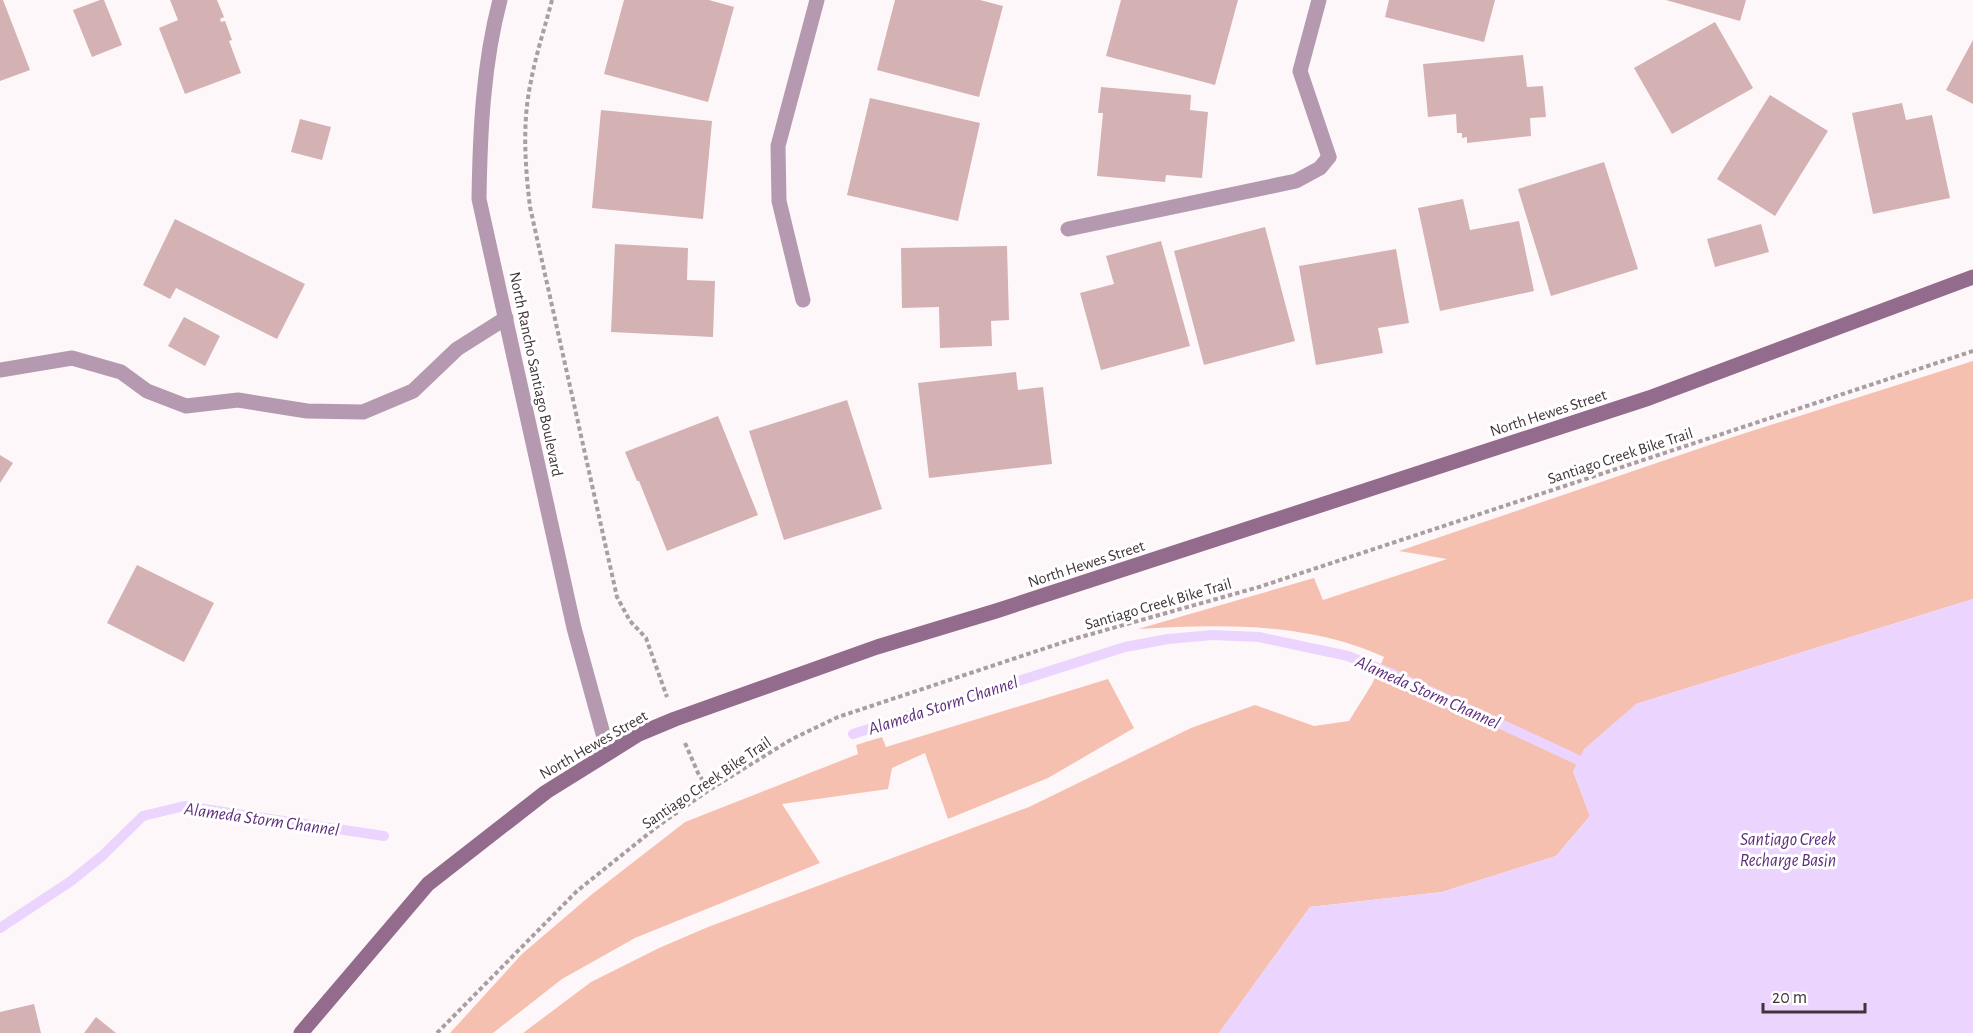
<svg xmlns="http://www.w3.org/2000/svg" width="1973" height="1033" font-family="'Alegreya Sans',sans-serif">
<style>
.green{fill:#f6c0b0}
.water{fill:#ebd4fe}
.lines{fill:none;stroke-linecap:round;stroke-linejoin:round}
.stream{stroke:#ebd4fe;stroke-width:10}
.building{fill:#d4b1b3}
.path{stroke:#a99fa2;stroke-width:4;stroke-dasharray:4.5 3;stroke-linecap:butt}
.service{stroke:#b599b0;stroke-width:15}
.minor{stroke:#b599b0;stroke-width:15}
.tertiary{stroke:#b599b0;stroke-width:15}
.secondary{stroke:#936b8d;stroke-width:15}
.labels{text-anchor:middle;stroke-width:6;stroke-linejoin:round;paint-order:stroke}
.street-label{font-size:16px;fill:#413439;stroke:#fff}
.water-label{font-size:18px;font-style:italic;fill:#5d2d7c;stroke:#fff}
</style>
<rect width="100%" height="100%" fill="#fef7f9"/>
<g class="green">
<path d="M1973,361v238l-337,105 -63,67 17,45 -34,40 -114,36 -132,15 -91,126h-696l68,-51 68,-34 49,-21 321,-120 162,-79 64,-23 59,21 35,-5 23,-37 12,-27c-77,-35 -163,-33 -246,-28l176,-51 9,22 124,-41 -48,-8 334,-114z"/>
<path d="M1108,679l26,49 -86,50 -100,41 -23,-66 -33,15 -4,21 -106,15 38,59 -185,75 -73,41 -69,54h-43l72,-79 69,-59 94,-73 173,-68 -2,-9 26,-8 4,10z"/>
</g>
<path class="water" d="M1973,599v434h-754l91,-126 132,-15 114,-36 34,-40 -17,-45 11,-22 52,-45z"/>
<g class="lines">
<g class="stream">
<path d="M853,734l272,-87 43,-8 44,-4 47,2 89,19 47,19 194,90"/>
<path d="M0,928l71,-47 31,-25 41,-40 41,-10 200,30"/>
</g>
</g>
<g class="building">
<path d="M0,0h3l27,70 -30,11z"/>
<path d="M100,0h4l18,45 -30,12 -19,-47z"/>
<path d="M170,0h47l7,17 -4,2 1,3 4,-1 7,19 -3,1 12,32 -56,21 -26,-66 19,-8z"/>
<path d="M624,0h85l25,7 -26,95 -104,-28z"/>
<path d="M895,0h85l23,6 -24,91 -102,-27z"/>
<path d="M1121,0h117l-23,85 -109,-29z"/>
<path d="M1389,0h106l-11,42 -99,-25z"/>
<path d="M1666,0h80l-6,21z"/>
<path d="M1715,22l38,66 -81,46 -38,-66z"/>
<path d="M1973,40v64l-27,-14z"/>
<path d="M1523,55l4,32 16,-1 3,31 -16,1 1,18 -64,7v-6l-5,1v-5h-5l-1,-19 -28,3 -5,-53z"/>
<path d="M1101,87l90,8 -1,15 18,2 -6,66 -36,-3 -1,7 -68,-6 6,-63h-5z"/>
<path d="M1770,95l58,36 -53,85 -58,-37z"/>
<path d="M870,98l110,25 -22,98 -111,-26z"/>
<path d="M1902,103l4,17 26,-5 18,83 -77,16 -21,-101z"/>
<path d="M601,110l111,11 -9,98 -111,-11z"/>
<path d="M300,119l31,8 -9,33 -31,-8z"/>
<path d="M1604,162l34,107 -87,27 -33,-107z"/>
<path d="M1463,199l7,31 49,-9 15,70 -94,20 -22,-103z"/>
<path d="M175,219l130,65 -28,55 -101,-51 -6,11 -27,-14z"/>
<path d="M1761,224l8,28 -54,15 -8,-28z"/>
<path d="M1265,227l30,114 -91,24 -30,-114z"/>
<path d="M1161,241l29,105 -89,24 -21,-77 34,-9 -8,-28z"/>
<path d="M615,244l73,4 -1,32 28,1 -2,56 -102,-5z"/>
<path d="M1007,246l2,74 -18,1 1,25 -52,2 -1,-41 -37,1 -1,-60z"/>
<path d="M1396,249l13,74 -31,5 5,25 -67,12 -17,-99z"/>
<path d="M184,317l36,19 -15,30 -37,-20z"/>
<path d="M1016,372l2,18 25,-3 9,77 -123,14 -11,-95z"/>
<path d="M847,400l35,109 -98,31 -35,-109z"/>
<path d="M718,416l40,99 -91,36 -28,-70h-2l-12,-29z"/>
<path d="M0,455l13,8 -13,20z"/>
<path d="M137,565l77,38 -30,59 -77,-39z"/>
<path d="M34,1004l7,29h-41v-21z"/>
<path d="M96,1017l20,16h-32z"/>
</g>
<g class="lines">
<g class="path">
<path d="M552,0c-7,27 -16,54 -21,81 -9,41 -6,84 -1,126l87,390 13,24 16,17 21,59"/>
<path d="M685,743l13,30 11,17"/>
<path d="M437,1033l140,-142 81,-65 51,-36 83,-51 46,-22 232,-77 189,-53 714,-236"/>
</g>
<g class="service">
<path d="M1068,229l228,-48 24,-13 9,-11"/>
<path d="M0,370l72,-12 49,14 26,19 39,15 52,-6 69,11 56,1 50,-21 44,-42 49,-31"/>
</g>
<g class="minor">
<path d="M1319,0l-19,71 29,86"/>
<path d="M803,300l-24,-99 -1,-55 39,-146"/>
</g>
<path class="tertiary" d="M500,0c-17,64 -20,133 -21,199l95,429 34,124"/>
<path class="secondary" d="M301,1033l127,-149 118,-92 93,-58 36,-15 202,-72 119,-36 653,-213 324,-121"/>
</g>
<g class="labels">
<g class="street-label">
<text transform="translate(537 374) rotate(78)" y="6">North Rancho Santiago Boulevard</text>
<text transform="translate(1548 412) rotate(-18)" y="6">North Hewes Street</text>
<text transform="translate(1620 455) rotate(-18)" y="6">Santiago Creek Bike Trail</text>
<text transform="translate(1086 563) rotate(-18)" y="6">North Hewes Street</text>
<text transform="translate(1158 603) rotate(-16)" y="6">Santiago Creek Bike Trail</text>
<text transform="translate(593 744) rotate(-30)" y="6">North Hewes Street</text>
<text transform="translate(706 782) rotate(-34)" y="6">Santiago Creek Bike Trail</text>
</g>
<g class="water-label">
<text transform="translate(1428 692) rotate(24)" y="6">Alameda Storm Channel</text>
<text transform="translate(943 705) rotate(-18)" y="6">Alameda Storm Channel</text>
<text transform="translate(262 819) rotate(8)" y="6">Alameda Storm Channel</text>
<text x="1788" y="845">Santiago Creek<tspan x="1788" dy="21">Recharge Basin</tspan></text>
</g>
</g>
<path d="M1763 1003v9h102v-9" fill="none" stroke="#413439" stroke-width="3"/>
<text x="1772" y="1003" font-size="18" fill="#413439" stroke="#ffffff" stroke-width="4.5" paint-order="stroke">20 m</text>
</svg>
